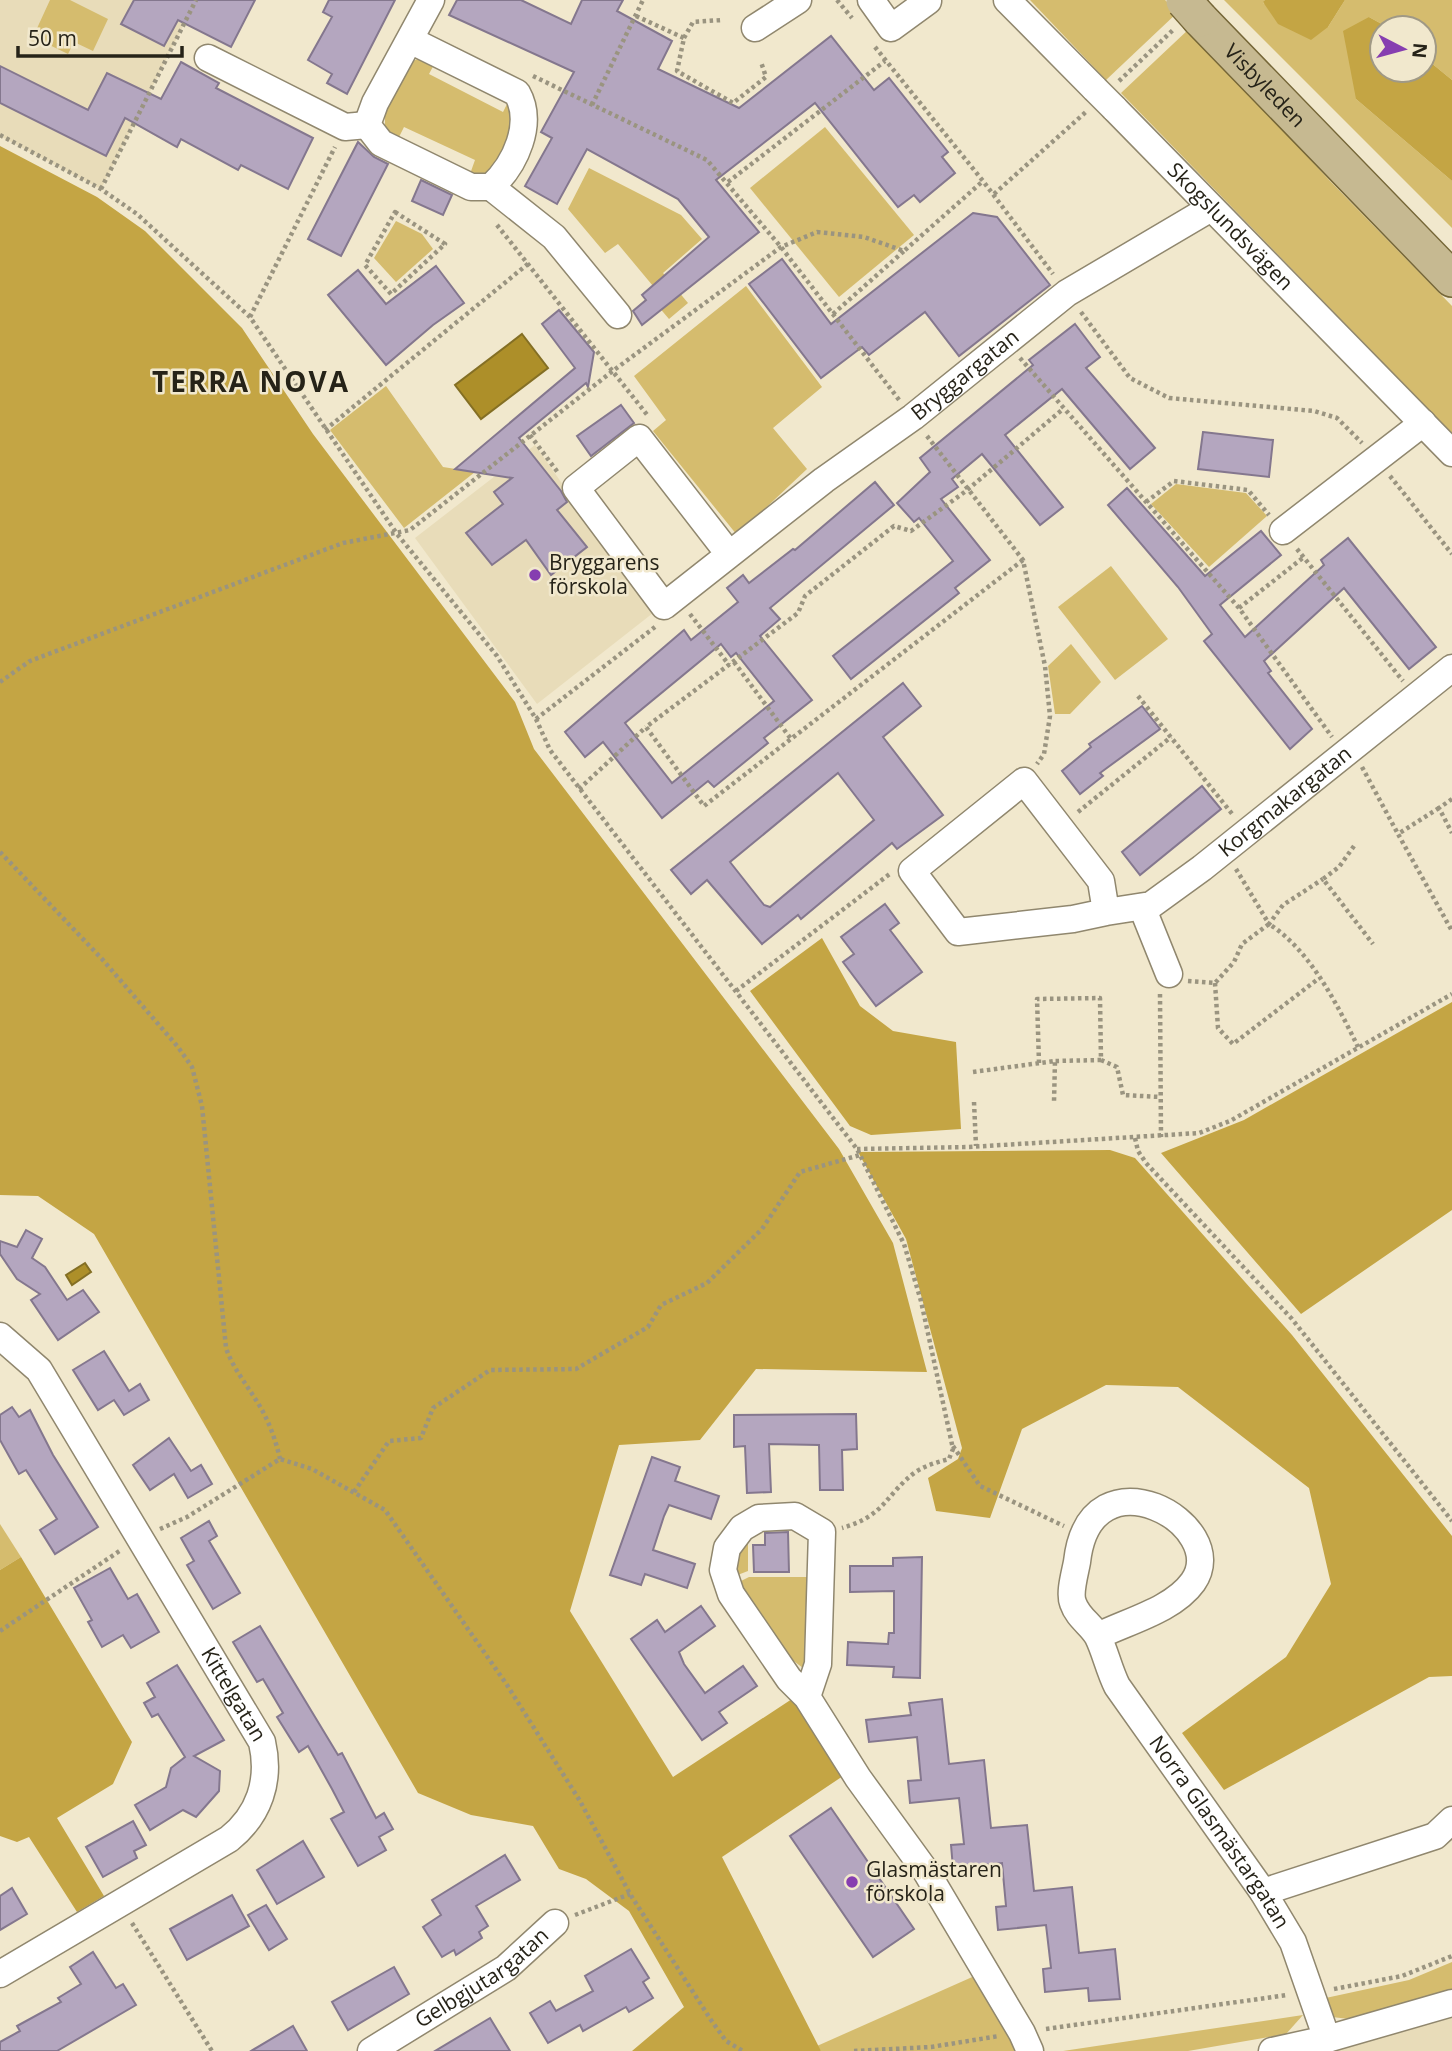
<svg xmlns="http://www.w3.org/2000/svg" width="1452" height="2051" font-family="'Open Sans',sans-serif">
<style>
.built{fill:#e8dcb9}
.green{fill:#d5bc6e}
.forest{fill:#c4a544}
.water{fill:#ad8f29;stroke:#846f24;stroke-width:2}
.building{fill:#b4a6bf;stroke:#84778e;stroke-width:2;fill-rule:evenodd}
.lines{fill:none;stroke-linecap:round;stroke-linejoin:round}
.minor-casing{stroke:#90876e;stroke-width:29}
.major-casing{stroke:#756637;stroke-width:38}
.path{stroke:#9a9480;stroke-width:4.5;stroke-dasharray:3.5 3.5;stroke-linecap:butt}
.minor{stroke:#fff;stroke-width:26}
.major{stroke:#c6b991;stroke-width:35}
.minor-bridge-casing{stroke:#90876e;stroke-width:29;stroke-linecap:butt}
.major-bridge-casing{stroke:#756637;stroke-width:38;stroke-linecap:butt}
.minor-bridge{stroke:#fff;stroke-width:26}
.major-bridge{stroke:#c6b991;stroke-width:35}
.poi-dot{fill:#863eb0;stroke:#f1e8cd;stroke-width:2.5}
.labels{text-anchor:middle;stroke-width:5;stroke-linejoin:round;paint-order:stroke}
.street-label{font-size:21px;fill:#262318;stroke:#f1e8cd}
.poi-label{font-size:21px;fill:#262318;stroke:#f1e8cd;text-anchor:start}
.district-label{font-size:28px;font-weight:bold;letter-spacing:2px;fill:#262318;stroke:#f1e8cd}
</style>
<rect width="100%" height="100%" fill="#f1e8cd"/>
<g class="built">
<path d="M0,0h196l-95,189 -101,-53z"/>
<path d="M535,445l118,168 -116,91 -122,-166z"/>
<path d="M1452,2016v35h-124z"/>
</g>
<g class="green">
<path d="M50,0h20l38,19 -15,32 -19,-9 -6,12 -35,-17z"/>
<path d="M1030,0h135l13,12 -72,68z"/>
<path d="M1224,0h41l-2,3 65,24 17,-27h107v80l-28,-23v-29h-35l-20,-11 -13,82 96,82v47z"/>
<path d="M1190,28l140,153 122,125v128l-331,-341z"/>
<path d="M425,56l12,3 -8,15 74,38 7,-14 6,19 -20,52 -7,6 -19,-1 5,-14 -71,-33 -7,14 -12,-12v-22l23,-44z"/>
<path d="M825,127l89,108 -75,62 -89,-109z"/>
<path d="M589,168l92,47 21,24 -39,34 25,30 -19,16 -23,-27 7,-6 -35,-42 -13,9 -37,-44z"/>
<path d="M396,221l26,13 11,15 -37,33 -22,-24z"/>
<path d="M746,286l76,101 -49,41 34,41 -70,66 -84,-104 13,-11 -32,-44z"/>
<path d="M386,386l57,81 32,5 -71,56 -74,-98z"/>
<path d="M1176,484l70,9 21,23 -58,51 -58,-63z"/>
<path d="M1111,566l57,73 -53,41 -57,-73z"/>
<path d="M1071,644l30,38 -31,32h-15l-7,-48z"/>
<path d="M0,1524l21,33 -21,13z"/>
<path d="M740,1543l8,1v27l-13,5z"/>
<path d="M749,1577h60l1,81 -7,10 -12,-9 -52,-72 2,-6z"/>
<path d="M1452,1962v29l-14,4 -89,24 -17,-2 -11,-18 88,-19z"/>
<path d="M979,1974l41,77h-199l-4,-5z"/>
<path d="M1303,2015l-17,19 -98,17h-125z"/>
</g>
<g class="forest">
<path d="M1265,0h80l-17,27 -17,13 -33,-16 -15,-22z"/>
<path d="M1369,17l20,11h-7v42h42v-13l28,23v101l-96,-82 -13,-68z"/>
<path d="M0,146l97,51 48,34 97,97 71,106 202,268 19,47 305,400 54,94 34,129 -171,-3 -56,71 -81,5 -49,166 103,166 122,-80 48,79 -121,81 99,194h-189l52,-44 -55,-96 -43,-32 -27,-10 -26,-43 -62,-11 -53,-22 -324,-559 -56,-38 -38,-1z"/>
<path d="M822,938l38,68 33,25 63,11 5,87 -90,6 -21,-9 -100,-135z"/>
<path d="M1452,1002v208l-151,104 -140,-161 83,-33z"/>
<path d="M1110,1150l25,8 157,177 160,201v140l-23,1 -205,113 -42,-57 104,-76 45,-73 -22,-96 -131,-101 -72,-2 -84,44 -32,89 -54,-7 -8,-33 30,-19 4,-11 -56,-209 -48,-87z"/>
<path d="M21,1557l111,185 -19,42 -56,34 47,78 -27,16 -48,-75 -12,5 -17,-6v-266z"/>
</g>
<g class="water">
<path d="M522,334l26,34 -67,51 -26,-34z"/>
<path d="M85,1263l6,9 -19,13 -6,-10z"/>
</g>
<g class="building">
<path d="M134,0h121l-24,47 -53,-27 -14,26 -43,-22z"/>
<path d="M329,0h66l-48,94 -20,-11 5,-9 -24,-14 24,-43 -9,-5z"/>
<path d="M457,0h64l50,24 11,-24h41l-6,11 55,30 -14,28 81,39 92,-72 43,54 15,-12 59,74 -6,5 13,16 -35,29 -6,-7 -16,12 -83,-104 -99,77 43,52 -117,93 -9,-14 13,-11 -4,-5 67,-58 -31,-38 -91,-50 -30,55 -32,-18 27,-48 -11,-6 33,-60 -125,-57z"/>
<path d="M181,62l38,21 -3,5 97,50 -25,51 -47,-24 -3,5 -57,-31 -4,8 -52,-29 -19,38 -106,-53v-37l88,44 19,-37 54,26z"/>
<path d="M358,142l16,15 14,7 -47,92 -33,-17z"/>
<path d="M421,180l31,15 -9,20 -31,-14z"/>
<path d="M973,213l24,4 53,68 -91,71 -34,-44 -56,43 -7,-8 -41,31 -72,-94 33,-25 49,65z"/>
<path d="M436,266l28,37 -31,22 -47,40 -58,-70 30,-25 28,34z"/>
<path d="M559,310l35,42 -6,35 -2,-4 -67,55 42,53 6,11 -10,8 30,37 -36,28 -25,-35 -34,25 -26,-32 37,-29 -9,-12 18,-14 -57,-9 120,-101 -33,-44z"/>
<path d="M1075,324l25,33 -14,11 69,80 -25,21 -68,-80 -57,46 58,72 -23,18 -58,-71 -30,25 6,8 -17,12 49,61 -35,28 4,5 -108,86 -18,-23 120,-95 -34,-43 -5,4 -17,-19 33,-31 -10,-14 113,-93 -4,-5z"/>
<path d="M621,405l13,18 -43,33 -14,-20z"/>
<path d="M1203,432l70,8 -4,37 -71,-8z"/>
<path d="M875,482l19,23 -124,103 10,11 -20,17 52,64 -48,38 4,5 -54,44 -6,-6 -46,37 -59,-76 -18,15 -20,-25 119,-102 7,10 47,-38 -11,-14 16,-13 6,8 44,-34 2,1zM721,644l10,13 5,-4 38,48 -102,82 -47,-60z"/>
<path d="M1127,488l78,88 56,-45 20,24 -61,50 25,32 79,-72 -3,-5 27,-22 88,109 -27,22 -65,-81 -80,73 7,10 -3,2 44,56 -22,20 -86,-108 8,-7 -34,-47 -70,-82z"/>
<path d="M903,683l18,23 -38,31 60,78 -46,34 -5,-6 -91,76 -3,-4 -36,29 -55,-64 -16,14 -20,-24zM838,773l36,47 -104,87 -6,-2 -34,-43z"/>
<path d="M1142,706l18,23 -60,44 3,3 -23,18 -18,-23 29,-24 -2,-3z"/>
<path d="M1202,786l19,23 -81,66 -18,-23z"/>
<path d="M885,904l14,19 -9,7 32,42 -46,34 -33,-44 11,-8 -13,-17z"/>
<path d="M26,1230l16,9 -10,19 13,9 22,33 16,-10 16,22 -41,28 -27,-40 9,-6 -23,-15 -17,-25v-13l17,6z"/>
<path d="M104,1351l25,40 11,-7 9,16 -25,15 -10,-15 -16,10 -25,-40z"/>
<path d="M12,1407l7,10 11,-7 23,45 45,72 -43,27 -15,-24 17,-11 -31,-49 -7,4 -19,-34v-25z"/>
<path d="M856,1414l1,35 -15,1 1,40h-23l-1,-45 -50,-1 2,48 -24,1 -2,-47 -11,1v-32z"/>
<path d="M169,1438l22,33 10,-6 11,19 -24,14 -14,-24 -24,16 -17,-25z"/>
<path d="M652,1457l28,10 -5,14 44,15 -8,23 -42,-14 -5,11 -11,34 42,14 -8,24 -42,-14 -4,11 -31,-10z"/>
<path d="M209,1521l8,15 -8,5 31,52 -27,16 -26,-44 7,-4 -13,-23z"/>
<path d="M788,1532l1,40h-35l-1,-27h12v-12z"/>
<path d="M922,1557l-2,121 -27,-1 1,-10 -47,-2 1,-23 40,2 1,-11h5v-42l-44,1v-26h43v-8z"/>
<path d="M110,1568l18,31 9,-5 22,38 -28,16 -8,-13 -21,12 -14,-25 4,-2 -18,-32z"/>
<path d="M701,1606l14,20 -36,26 5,12 21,29 38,-27 14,20 -38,26 8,11 -25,17 -71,-101 26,-19 8,12z"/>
<path d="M260,1626l78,129 4,-2 34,65 8,-5 9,16 -14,8 7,13 -28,16 -27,-47 13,-7 -12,-23 -24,-43 -9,6 -22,-35 6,-4 -20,-34 -6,3 -24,-40z"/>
<path d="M177,1665l47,75 -30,16 26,15 -1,20 -23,26 -13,-7 -33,20 -15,-25 31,-18 5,-19 14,-11 -27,-43 -6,3 -8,-14 11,-6 -8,-14z"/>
<path d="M942,1699l7,65 35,-4 7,68 36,-3 7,66 38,-4 7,66 36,-4 5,50 -31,2 -1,-13 -43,4 -2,-23 8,-1 -5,-43 -48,5 -2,-23 10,-1 -4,-43 -49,5 -2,-23 13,-1 -5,-46 -49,5 -2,-22 13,-1 -4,-43 -48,5 -3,-22 45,-5 -2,-12z"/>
<path d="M831,1808l83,121 -41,28 -83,-121z"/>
<path d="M133,1821l13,24 -12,6 3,7 -34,19 -17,-30z"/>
<path d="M303,1841l21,36 -47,27 -20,-34z"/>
<path d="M505,1855l15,25 -44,26 12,20 -9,6 3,6 -26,17 -2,-5 -12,7 -19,-30 18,-12 -9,-15z"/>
<path d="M12,1888l15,26 -27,16v-34z"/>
<path d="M232,1895l17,31 -62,34 -17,-31z"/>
<path d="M266,1905l21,34 -18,11 -21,-35z"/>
<path d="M631,1949l18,29 -6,4 10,16 -24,14 -3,-5 -43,24 -3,-6 -32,18 -18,-30 20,-12 6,10 37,-20 -8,-15z"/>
<path d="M93,1952l23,36 7,-4 13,21 -79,46h-57v-9l20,-11 -3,-5 44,-24 -3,-4 23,-14 -11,-17z"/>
<path d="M394,1967l15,27 -61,36 -16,-28z"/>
<path d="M490,2018l20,33h-75z"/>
<path d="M293,2026l14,25h-56z"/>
</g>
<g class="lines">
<defs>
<g id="minor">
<path d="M871,0l20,28 37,-27"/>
<path d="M1007,0l88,89"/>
<path d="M755,28l43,-28"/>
<path d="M410,40l107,53c17,30 -1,71 -26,94h-20l-90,-44 -14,-18 8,-22 56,-103"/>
<path d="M208,58l137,69 22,-2"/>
<path id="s1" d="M1114,108l338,345"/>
<path d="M491,187l63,50 64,78"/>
<path d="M1283,531l140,-108"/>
<path id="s2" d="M729,554l-90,-116 -63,50 88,118 160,-126 89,-63 154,-124 144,-85"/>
<path d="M1142,907l27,67"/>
<path id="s3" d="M1106,912l-33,7 -115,13 -46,-61 112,-90 77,100 5,31 45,-7 51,-37 250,-200"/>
<path id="s4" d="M0,1336l39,34 223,372c9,39 -3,73 -33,97l-229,135"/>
<path id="s5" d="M1098,1636c30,-15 75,-26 95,-54 40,-57 -103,-137 -116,-20 -2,11 -8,31 -4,41 5,15 19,22 25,34 7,14 11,33 19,49l146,206 30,50 34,97"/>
<path d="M807,1697l11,-33 4,-132 -27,-16 -36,2 -17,10 -15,20 -4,22 8,24 58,85 18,18 51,81 69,95 95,160 8,18"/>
<path d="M1263,1892l172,-56 17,-16"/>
<path id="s6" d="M371,2051l135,-83 49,-45"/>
<path d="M1272,2051l55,-12 125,-36"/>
</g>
<g id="major">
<path id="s7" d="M1200,19l252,260"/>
</g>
</defs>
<use href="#minor" class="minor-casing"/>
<use href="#major" class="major-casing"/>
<g class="path">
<path d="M837,0l15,18"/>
<path d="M636,16l48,22 -7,33 56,32 33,-26 -5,-15"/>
<path d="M684,38l9,-16 29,-2"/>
<path d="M875,47l108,134 70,93"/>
<path d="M533,76l174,84 74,87 119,154"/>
<path d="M1119,81l54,-51"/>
<path d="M592,105l51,-105"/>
<path d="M0,135l101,54 36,25 113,103 147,217 100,122 39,63 14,31 307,399 47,95 17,57 32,148 -4,10c-11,3 -22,6 -32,12 -32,23 -30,44 -75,57"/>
<path d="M728,182l157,-121"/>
<path d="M101,189l95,-189"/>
<path d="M994,194l93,-83"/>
<path d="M395,212l50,32 -54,50 -26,-29z"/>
<path d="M497,225l151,191"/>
<path d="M1081,312l49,66 39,20 145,13 23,7 25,25"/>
<path d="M833,314l71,-63"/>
<path d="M250,317l85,-170"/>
<path d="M1020,358l219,250 93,129"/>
<path d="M325,430l204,-167"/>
<path d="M530,435l29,39"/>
<path d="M927,436l96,124 22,106 5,50 -6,38 -7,10"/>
<path d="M1390,476l62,78"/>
<path d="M1146,502l28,-21 74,9 21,25"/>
<path d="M1297,549l106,132"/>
<path d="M1023,560l-319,246 -58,-79 152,-114 7,-17 89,-70 17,5 55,-40 97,-82"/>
<path d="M1239,608l65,-51"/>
<path d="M690,614l39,51"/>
<path d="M734,662l57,77"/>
<path d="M0,682l30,-21 313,-118 67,-13 204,-160 167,-123 36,-15 47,5 40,14 79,-70"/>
<path d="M1138,696l95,119"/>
<path d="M536,719l119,-92"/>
<path d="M1362,767l36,67"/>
<path d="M579,789l67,-62"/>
<path d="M1452,799l-13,9 13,25"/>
<path d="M1439,808l-41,26 54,97"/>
<path d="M1078,812l93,-75"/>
<path d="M1354,846l-15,21 -16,12 50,65"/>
<path d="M0,852l102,107 76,88 14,20 10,39 24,242c6,18 18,33 28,49 13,19 21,40 26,62"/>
<path d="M1236,869l33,55 14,-19 40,-26"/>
<path d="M1188,981l27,2 19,-21 8,-18 27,-20c41,26 68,80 89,123"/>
<path d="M1215,983l3,45 15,16 85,-65"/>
<path d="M736,991l155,-118"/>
<path d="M1160,994l1,143"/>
<path d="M1101,1060l16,7 6,28 37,2"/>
<path d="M1039,1063l-2,-64 63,-1 1,62 -46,1"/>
<path d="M973,1072l82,-11 -1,41"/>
<path d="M974,1102l2,44"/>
<path d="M1135,1138l3,13 8,12 146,156 160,202"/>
<path d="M857,1149l112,-2 230,-14 31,-12 222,-127"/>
<path d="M953,1446l27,40 84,40"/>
<path d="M354,1492l35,-51 32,-3 12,-30 57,-38 86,-1 72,-42 13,-22 46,-22 55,-54 38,-57 60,-17"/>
<path d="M160,1529l27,-12 93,-58 32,10 73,41 122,175 73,116 50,93 81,126 15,21 17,10"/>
<path d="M0,1631l121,-81"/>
<path d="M575,1915l55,-21"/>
<path d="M132,1923l80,128"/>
<path d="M1334,1989l68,-13 50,-20"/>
<path d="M1046,2029l241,-34"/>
<path d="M854,2051l77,-4 68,-11"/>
</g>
<use href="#minor" class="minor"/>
<use href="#major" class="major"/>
<defs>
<path id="minor-bridge" d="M1095,89l19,19"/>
<path id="major-bridge" d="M1184,1l16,18"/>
</defs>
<use href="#minor-bridge" class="minor-bridge-casing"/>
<use href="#major-bridge" class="major-bridge-casing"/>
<use href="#minor-bridge" class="minor-bridge"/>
<use href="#major-bridge" class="major-bridge"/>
</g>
<g class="poi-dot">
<circle cx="535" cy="575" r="7"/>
<circle cx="852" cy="1882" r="7"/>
</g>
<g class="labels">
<g class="street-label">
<text dy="7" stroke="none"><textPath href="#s7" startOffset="93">Visbyleden</textPath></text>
<text dy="7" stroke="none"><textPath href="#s1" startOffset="166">Skogslundsvägen</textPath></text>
<text dy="7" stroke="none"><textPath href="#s2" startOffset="754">Bryggargatan</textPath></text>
<text dy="7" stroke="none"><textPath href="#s3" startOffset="742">Korgmakargatan</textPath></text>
<text dy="7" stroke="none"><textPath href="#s4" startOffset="430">Kittelgatan</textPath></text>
<text dy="7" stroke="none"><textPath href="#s5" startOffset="637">Norra Glasmästargatan</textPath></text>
<text dy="7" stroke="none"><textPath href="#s6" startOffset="133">Gelbgjutargatan</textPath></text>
</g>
<g class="poi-label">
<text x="549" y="570">Bryggarens<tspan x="549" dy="24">förskola</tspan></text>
<text x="866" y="1877">Glasmästaren<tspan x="866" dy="24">förskola</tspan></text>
</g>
<g class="district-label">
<text x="251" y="392">TERRA NOVA</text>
</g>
</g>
<g transform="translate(1403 49) rotate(96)"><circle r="33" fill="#f1e8cd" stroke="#a09985" stroke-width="2"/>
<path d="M0-5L12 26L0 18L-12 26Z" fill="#863eb0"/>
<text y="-10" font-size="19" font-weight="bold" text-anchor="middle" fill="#262318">N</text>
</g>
<path d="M18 46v10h164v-10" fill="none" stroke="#262318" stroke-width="3.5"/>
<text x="28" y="46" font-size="21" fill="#262318" stroke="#f1e8cd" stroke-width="5" paint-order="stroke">50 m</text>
</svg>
